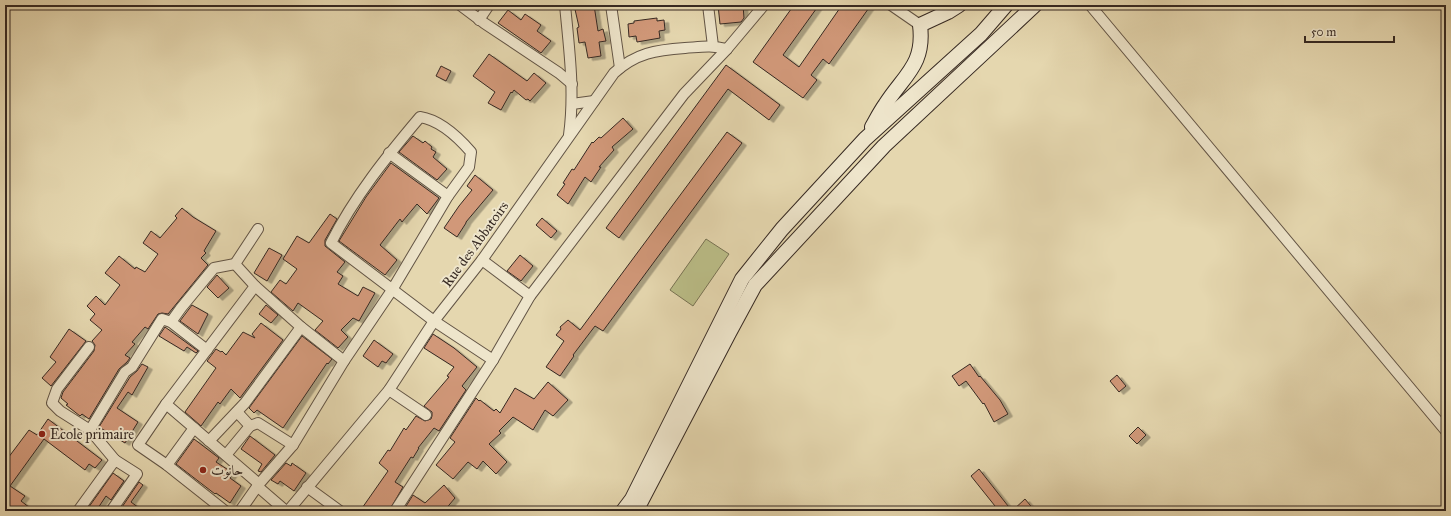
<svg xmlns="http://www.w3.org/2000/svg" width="1451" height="516" font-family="'IM FELL Great Primer',Amiri,serif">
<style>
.green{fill:#babd87;stroke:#787354}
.building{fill:#d19879;stroke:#362922;filter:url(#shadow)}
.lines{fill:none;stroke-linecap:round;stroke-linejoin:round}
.street-casing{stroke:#625445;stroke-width:12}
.secondary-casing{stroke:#362922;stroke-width:16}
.street{stroke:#eee5cb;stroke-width:10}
.secondary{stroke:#eee5cb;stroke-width:14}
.poi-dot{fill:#8f2418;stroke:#eee5cb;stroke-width:1.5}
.labels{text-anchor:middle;stroke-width:4;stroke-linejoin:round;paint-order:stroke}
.street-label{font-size:14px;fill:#362922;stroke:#eee5cb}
.poi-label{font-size:14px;fill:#362922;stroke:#eee5cb;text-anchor:start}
</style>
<defs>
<filter id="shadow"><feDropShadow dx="4.5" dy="2.5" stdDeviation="0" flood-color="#0004"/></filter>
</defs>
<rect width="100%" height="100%" fill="#e5d7af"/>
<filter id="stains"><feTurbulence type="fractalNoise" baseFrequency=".005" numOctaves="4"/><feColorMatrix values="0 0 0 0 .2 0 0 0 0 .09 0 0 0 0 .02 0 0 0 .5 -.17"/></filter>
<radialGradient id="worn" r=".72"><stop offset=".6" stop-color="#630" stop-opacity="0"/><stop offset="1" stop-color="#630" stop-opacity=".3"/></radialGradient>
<path class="green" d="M706,239l23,15 -36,52 -23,-16z"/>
<g class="building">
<path d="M574,5h20l4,26 5,-2 3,12 -7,1 2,14 -13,2 -3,-16 -6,1 -2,-15 2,-1z"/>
<path d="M718,5h25l1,13 -3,4 -21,2z"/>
<path d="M794,5h25l-36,50 16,12 43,-62h29l-42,59 -6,-5 -12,16 6,5 -14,18 -50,-36z"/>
<path d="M508,10l13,10 4,-6 16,11 -4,6 14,10 -10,12 -43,-30z"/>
<path d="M657,18v3l7,-1 1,10 -6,1 1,7 -23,4 -1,-6 -7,1 -1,-13 6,-1v-2z"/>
<path d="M489,54l38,27 7,-8 12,10 -16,18 -2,-2 -2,1 -12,-10 -2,3 -1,-1 -10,18 -13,-7 7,-11 -22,-16z"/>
<path d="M726,65l54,40 -11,15 -41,-31 -109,149 -13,-10z"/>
<path d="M441,66l10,5 -5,10 -10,-5z"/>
<path d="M623,118l10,11 -21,18 2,3 -15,17h2l-10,15 -6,-5 -17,27 -11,-9 8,-11 -2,-1 9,-14 2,1 18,-28 1,1 6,-6 2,1z"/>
<path d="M727,132l15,11 -139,188 -8,-5 -22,29 1,1 -14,20 -14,-9 18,-26 -8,-6 5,-6 -1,-2 8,-7 12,10z"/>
<path d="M413,136l10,7 2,-2 7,6 -1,2 5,3 -3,5 14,12 -10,11 -38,-28z"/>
<path d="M391,163l48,35 -12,16 -10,-10 -15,18 -2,-3 -20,26 17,15 -12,15 -46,-34 27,-44z"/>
<path d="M475,175l18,15 -27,32v1l-9,14 -13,-9 15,-22 13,-16 -5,-4z"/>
<path d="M182,208l11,9 23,14 -12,20 2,2 -5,5 7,7 -40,49 -6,-1 -4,1 -10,15 -3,-2 -13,15 3,2 -10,11 5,3 -3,4 -8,7 -30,50 -7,-5 -2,2 -14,-11 2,-1 -7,-6 2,-6 31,-41 1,-6 -3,-4 10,-11 -12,-10 5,-6 -8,-8 9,-10 9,9 15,-20 -15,-12 14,-17 16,13 1,-2 9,5 13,-18 -15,-11 8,-12 9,7 17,-20 -2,-2z"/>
<path d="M330,214l7,5 -12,21v6l20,16 -8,10 6,4 -5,8 20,12 5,-9 12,6 -16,28 -6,-3 -12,12 7,7 -10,11 -23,-18 8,-9 -25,-18 -5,8 -22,-19 9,-12 6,4 11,-15 -14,-10 14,-23 12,7z"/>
<path d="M542,218l15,13 -6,7 -15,-13z"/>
<path d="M269,248l13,7 -15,26 -13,-8z"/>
<path d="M520,255l13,11 -12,15 -14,-10z"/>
<path d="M217,275l12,13 -11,10 -11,-11z"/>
<path d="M192,305l16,9 -10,20 -18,-13z"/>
<path d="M266,305l12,10 -7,8 -12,-9z"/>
<path d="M261,323l22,17 -43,58 -9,-9 -11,15 -2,-2 -17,24 -16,-14 31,-44 -9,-7 9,-12 5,3 1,-1 4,4 17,-23 12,6 -3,-4z"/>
<path d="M165,327l33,24 -2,2 -9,-6 -3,4 -25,-15z"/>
<path d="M69,329l17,12 -35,45 -9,-8 14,-16 -6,-5z"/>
<path d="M433,334l21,14 23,19 -15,19 4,4 -27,41 -5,-3 -16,20h1l-6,10 -2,-1 -16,25 8,5 -14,24h-29l28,-40 -9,-8 9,-13 2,1 14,-23 2,2 10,-14 9,5 6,-2 1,-3v-4l-8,-6 25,-29 -2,-1 7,-9 -30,-19z"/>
<path d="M302,336l30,23 -4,5 -1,-1 -44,65 -26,-18 -3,3 -5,-5z"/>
<path d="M374,340l19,14 -7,9 -4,-2 -4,6 -15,-11z"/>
<path d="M142,364l6,3 -16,28 -4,-3 -11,16 21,14 -13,21 -26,-16 31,-50 7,-6z"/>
<path d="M970,364l9,13 1,-1 20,24 8,14 -14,8 -10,-19 -1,1 -17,-23 -7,5 -7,-10z"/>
<path d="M1117,375l9,11 -7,6 -9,-11z"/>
<path d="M548,382l20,18 -15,16 -8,-6 -12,20 -20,-13 -14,14 2,2 -12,11 18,18 -11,12 -13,-13 -6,8 -9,-7 -15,17 -17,-14 19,-23 -5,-4 26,-40 3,3 1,-1 14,11 2,-2 4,4 15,-25 19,11z"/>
<path d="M48,419l54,41 -7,8 -6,-4 -4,6 -41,-31 -34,47 15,10 -4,5 13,10h-29v-49l24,-32 8,5z"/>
<path d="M1138,427l8,8 -9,9 -8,-8z"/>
<path d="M250,436l25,19 -14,17 -3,-1 4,-7 -21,-15z"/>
<path d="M194,439l25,19 -3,4 17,11 -3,5 11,8 -11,17 -14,-10 -1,1 -39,-30z"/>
<path d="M286,463l5,3 1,-3 14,10 -12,18 -14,-10 -2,3 -7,-4z"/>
<path d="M979,469l33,42 13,-12 10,12h-36l-28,-35z"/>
<path d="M113,473l11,8 -13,19 -5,-4 -10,15h-10z"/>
<path d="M139,482l4,3 -12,17 12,9h-16l-5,-4z"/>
<path d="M444,485l11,13 -11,13h-2l-5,-4 -3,3 1,1h-32l10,-16 12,8z"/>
</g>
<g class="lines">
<defs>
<g id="street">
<path d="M460,5l24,18 75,50 13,11"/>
<path d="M565,5c4,43 10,86 4,130"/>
<path d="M611,5l9,63"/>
<path d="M708,5l5,41"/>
<path d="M891,5l29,20"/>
<path d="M1090,5l356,426"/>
<path d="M479,20l10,-15"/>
<path d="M572,104l22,-3"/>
<path d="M389,153l59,43"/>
<path d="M482,260l48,36"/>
<path d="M255,286l46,41 43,34"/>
<path d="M171,322l10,-14 33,-40 21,-4"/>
<path d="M89,347l-32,42 -5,14 8,8 30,19 25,30"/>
<path d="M389,390l37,25"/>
<path d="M166,404l28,24 -27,37"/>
<path d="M250,426l8,-3 35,22 51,-84 48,-71 56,-94 21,-29 2,-15c-13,-15 -31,-32 -51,-35 -33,39 -66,80 -89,126l103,78 59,39"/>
<path d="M194,428l65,56"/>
<path d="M90,430l35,-58 7,-5 30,-48 9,3 36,28"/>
<path d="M209,441l36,-38 56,-76"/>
<path d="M226,455l24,-29 -13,-14"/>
<path d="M257,486l29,25"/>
<path d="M307,487l33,24"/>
<path d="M78,511l37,-51 22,14 -26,37"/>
<path d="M225,511l-58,-46 -29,-20 28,-41 89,-118 -20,-22 23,-35"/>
<path d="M240,511l19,-27 34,-39"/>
<path d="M288,511l101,-121 45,-69 48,-61 132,-187c22,-20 42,-23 71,-25 16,-1 26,-3 42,1"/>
<path d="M395,511l98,-151 37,-64 154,-202 43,-45 37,-44"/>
</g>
<g id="secondary">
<path d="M872,127c4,-7 8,-15 13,-22 19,-30 40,-40 35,-80l28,-13 11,-7"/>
<path d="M623,511l9,-12 110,-220 40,-50 83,-90 116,-105 25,-29"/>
<path d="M636,511l93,-178 26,-48 129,-139 151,-141"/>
</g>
</defs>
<use href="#street" class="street-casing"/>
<use href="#secondary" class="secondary-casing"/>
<use href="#street" class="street"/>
<use href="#secondary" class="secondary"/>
</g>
<g class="poi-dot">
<circle cx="42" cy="434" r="4"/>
<circle cx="203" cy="470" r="4"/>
</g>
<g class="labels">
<g class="street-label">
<text transform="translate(475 244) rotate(-54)" y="5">Rue des Abbatoirs</text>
</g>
<g class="poi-label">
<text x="50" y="439">Ecole primaire</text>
<text x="211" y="475">حانوت</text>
</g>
</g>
<rect width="1451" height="516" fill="none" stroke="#e5d7af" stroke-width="20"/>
<rect x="6" y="6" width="1439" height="504" fill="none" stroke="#362922" stroke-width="2"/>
<rect x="10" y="10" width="1431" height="496" fill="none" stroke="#362922"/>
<path d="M1305 36v6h89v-6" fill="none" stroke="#362922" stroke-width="2"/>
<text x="1311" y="36" font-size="12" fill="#362922" stroke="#eee5cb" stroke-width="3" paint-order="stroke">50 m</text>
<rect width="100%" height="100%" filter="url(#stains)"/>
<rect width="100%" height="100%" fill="url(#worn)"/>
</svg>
